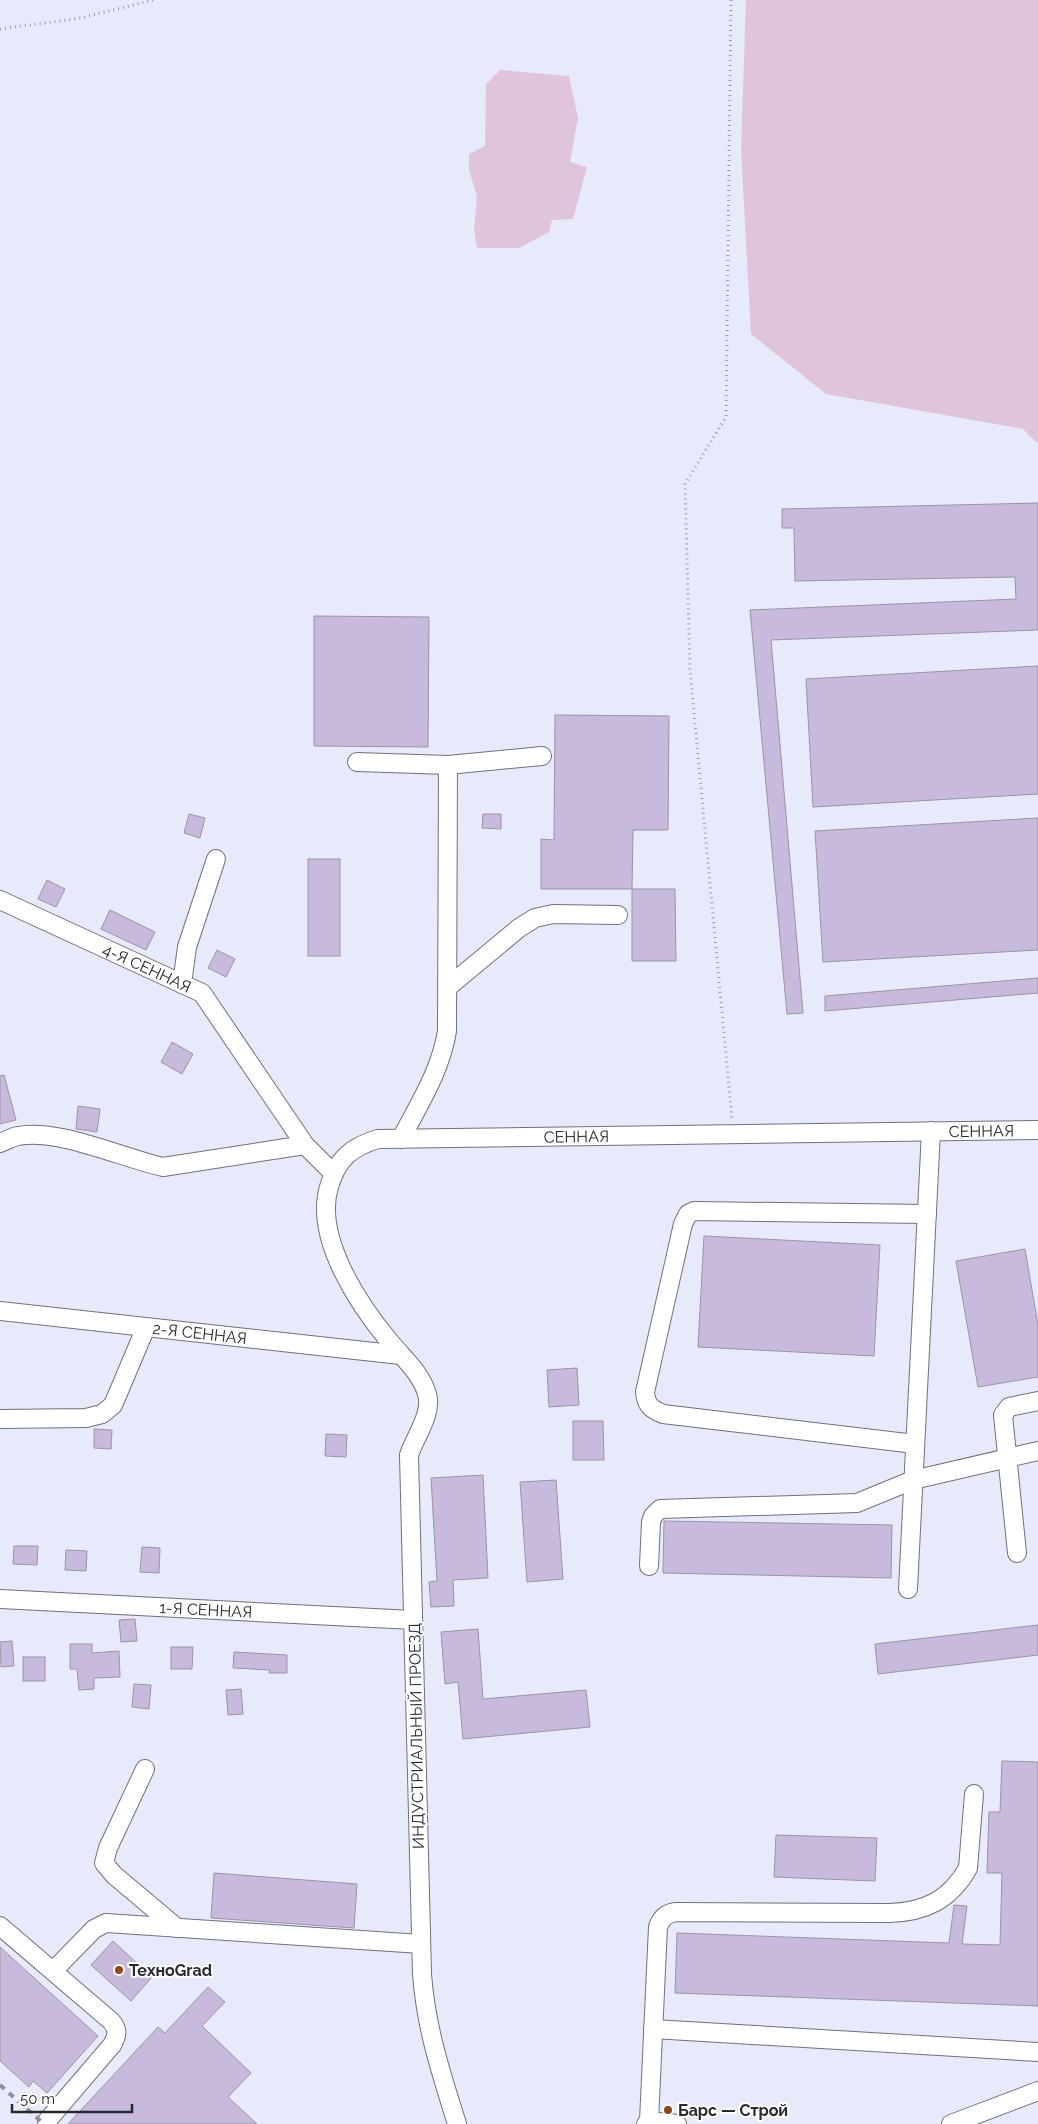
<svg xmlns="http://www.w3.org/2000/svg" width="1038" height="2124" font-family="Raleway,sans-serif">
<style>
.green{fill:#dfc4db}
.building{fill:#c8badd;stroke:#9a94a3}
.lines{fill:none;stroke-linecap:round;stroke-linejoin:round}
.minor-casing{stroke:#6e717f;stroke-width:20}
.path{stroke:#9a9ca9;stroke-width:3;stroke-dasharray:1 4;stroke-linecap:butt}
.minor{stroke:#fff;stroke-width:18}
.rail{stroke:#8d8f9b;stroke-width:4;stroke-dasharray:6 6;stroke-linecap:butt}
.poi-dot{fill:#8d491c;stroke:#fff;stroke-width:2}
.labels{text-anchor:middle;stroke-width:4;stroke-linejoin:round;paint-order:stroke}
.street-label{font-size:16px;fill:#28292f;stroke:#fff}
.poi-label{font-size:16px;font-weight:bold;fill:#28292f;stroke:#fff;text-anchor:start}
</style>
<rect width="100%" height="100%" fill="#e7eafb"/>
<g class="green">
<path d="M746,0h292v444l-15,-15 -197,-35 -75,-60 -10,-185z"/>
<path d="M500,70l69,6 9,42 -8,44 17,5 -14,52 -21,1 -3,12 -30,16h-42l-3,-19 3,-33 -8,-26v-16l16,-8 1,-62z"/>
</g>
<g class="building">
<path d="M1038,503v127l-267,10 32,373 -16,1 -37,-404 266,-11 -1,-22 -220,4 -1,-53h-12v-19z"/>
<path d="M314,616l115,1 -1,130 -114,-1z"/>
<path d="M1038,666v128l-225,13 -7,-128z"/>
<path d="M555,715l114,1 -1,114h-35l-1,59h-91v-50l13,1z"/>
<path d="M189,814l16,4 -5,20 -16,-5z"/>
<path d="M483,814h18v15l-19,-1z"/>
<path d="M1038,818v132l-215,12 -8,-131z"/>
<rect x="308" y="859" width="32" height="97"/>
<path d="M47,880l18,9 -9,18 -18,-8z"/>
<path d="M632,889h43l1,72h-44z"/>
<path d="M110,910l45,22 -9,18 -45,-21z"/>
<path d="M217,950l18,9 -9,18 -18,-9z"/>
<path d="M1038,978v15l-213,18v-15z"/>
<path d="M172,1042l21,12 -11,20 -21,-12z"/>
<path d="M4,1075l12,45 -16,4v-48z"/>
<path d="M78,1106l22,3 -3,23 -21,-3z"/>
<path d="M704,1236l176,9 -6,111 -176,-9z"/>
<path d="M1025,1249l13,76v52l-60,10 -22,-126z"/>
<path d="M577,1368l2,37 -30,2 -2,-37z"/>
<path d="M573,1421h30l1,39h-31z"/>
<path d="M94,1429l18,1 -1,19 -17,-1z"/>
<path d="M326,1434l21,1 -1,22 -21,-1z"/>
<path d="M483,1475l5,103 -35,2 1,26 -23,1 -2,-25 8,-1 -6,-103z"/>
<path d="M556,1480l7,99 -36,3 -7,-100z"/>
<path d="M664,1521l228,4 -1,53 -228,-5z"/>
<path d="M14,1546h24l-1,19 -24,-1z"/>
<path d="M142,1547l18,1 -1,25 -19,-1z"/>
<path d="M66,1550l21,1 -1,20 -21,-1z"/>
<path d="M135,1619l2,22 -16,1 -2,-22z"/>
<path d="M1038,1625v30l-160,19 -3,-30z"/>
<path d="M478,1629l5,70 103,-9 4,37 -127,12 -5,-57 -13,2 -4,-52z"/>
<path d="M12,1641l2,25 -13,1 -1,-25z"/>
<path d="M70,1644h22v9l27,-2 1,26 -26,1v11l-15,1 -2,-21h-7z"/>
<path d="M171,1647h22l-1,22h-21z"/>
<path d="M234,1652l53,3v18h-18l1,-3 -37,-2z"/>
<rect x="23" y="1657" width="22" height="24"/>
<path d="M134,1684l17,1 -2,24 -17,-2z"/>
<path d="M241,1689l2,25 -15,1 -2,-25z"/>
<path d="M1002,1761l36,1v244l-363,-13 2,-60 272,10 5,-38 13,1 -5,38 38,1 2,-72h-15l2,-61h11z"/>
<path d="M776,1835l101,3 -2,43 -101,-4z"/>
<path d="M214,1873l143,11 -3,44 -143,-10z"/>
<path d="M113,1941l39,36 -21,24 -40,-36z"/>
<path d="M0,1947l98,89 -51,57 -14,-12 -4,6 -29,-26z"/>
<path d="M208,1987l17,15 -23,24 49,47 -23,24 29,27h-189l90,-97 7,6z"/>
</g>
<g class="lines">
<defs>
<g id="minor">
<path d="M357,762l91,3"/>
<path id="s1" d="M0,900l202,93 103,152 28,28"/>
<path d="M182,984l5,-37 29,-88"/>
<path d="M448,987l71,-59 16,-10 18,-4 65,1"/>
<path d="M401,1139c18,-35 40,-69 46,-108l1,-266 94,-9"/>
<path d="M0,1143c6,-2 12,-6 18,-7 40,-8 104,22 145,31l142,-22"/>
<path id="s2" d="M0,1311l401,44"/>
<path d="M0,1419l86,-1 16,-4 11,-9 33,-78"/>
<path d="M915,1444l-252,-30c-12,-5 -17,-9 -18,-22l38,-168 5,-10 6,-3 233,3"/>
<path d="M1017,1553l-14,-138 6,-8 29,-6"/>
<path d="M649,1566l2,-44 2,-6 7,-7 197,-6 56,-23 125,-29"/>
<path d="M908,1589l23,-458"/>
<path id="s3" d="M0,1599l413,21"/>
<path d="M145,1769l-37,79 -4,15 10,12 63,53"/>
<path d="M0,1926l111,95c7,8 7,14 1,24l-65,76"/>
<path d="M53,1971l41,-42 12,-6 315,21"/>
<path d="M653,2029l385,23"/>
<path d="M649,2121l28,3"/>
<path id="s4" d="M457,2124c-16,-51 -31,-96 -35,-150l-13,-519c6,-18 24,-42 18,-61 -6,-21 -24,-36 -37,-52 -32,-38 -76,-105 -61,-155 8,-28 22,-40 49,-48l660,-9"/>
<path d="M646,2124l3,-3 9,-194c3,-9 9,-14 18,-15l213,1c36,-1 61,-13 79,-45l6,-74"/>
<path d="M951,2124l87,-33"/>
</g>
</defs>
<use href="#minor" class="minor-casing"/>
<g class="path">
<path d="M731,0l-5,417 -41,67 5,186 42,449"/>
<path d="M0,29l81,-11 72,-18"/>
</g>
<use href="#minor" class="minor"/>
<path class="rail" d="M0,2085l44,39"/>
</g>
<g class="poi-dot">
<circle cx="119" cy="1970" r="5"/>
<circle cx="668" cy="2110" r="5"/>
</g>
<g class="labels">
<g class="street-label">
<text dy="6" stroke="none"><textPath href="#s1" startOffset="162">4-Я СЕННАЯ</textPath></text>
<text dy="6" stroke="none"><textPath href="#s4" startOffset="1651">СЕННАЯ</textPath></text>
<text dy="6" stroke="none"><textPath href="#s4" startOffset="1246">СЕННАЯ</textPath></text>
<text dy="6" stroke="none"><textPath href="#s2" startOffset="201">2-Я СЕННАЯ</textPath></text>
<text dy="6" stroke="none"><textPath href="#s3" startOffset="206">1-Я СЕННАЯ</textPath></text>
<text transform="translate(416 1736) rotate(-91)" y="6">ИНДУСТРИАЛЬНЫЙ ПРОЕЗД</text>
</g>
<g class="poi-label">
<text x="129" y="1976">ТехноGrad</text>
<text x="678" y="2116">Барс — Строй</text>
</g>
</g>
<path d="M12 2104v8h120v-8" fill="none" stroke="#28292f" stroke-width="2.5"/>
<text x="20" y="2104" font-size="15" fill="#28292f" stroke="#ffffff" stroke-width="4" paint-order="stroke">50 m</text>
</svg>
